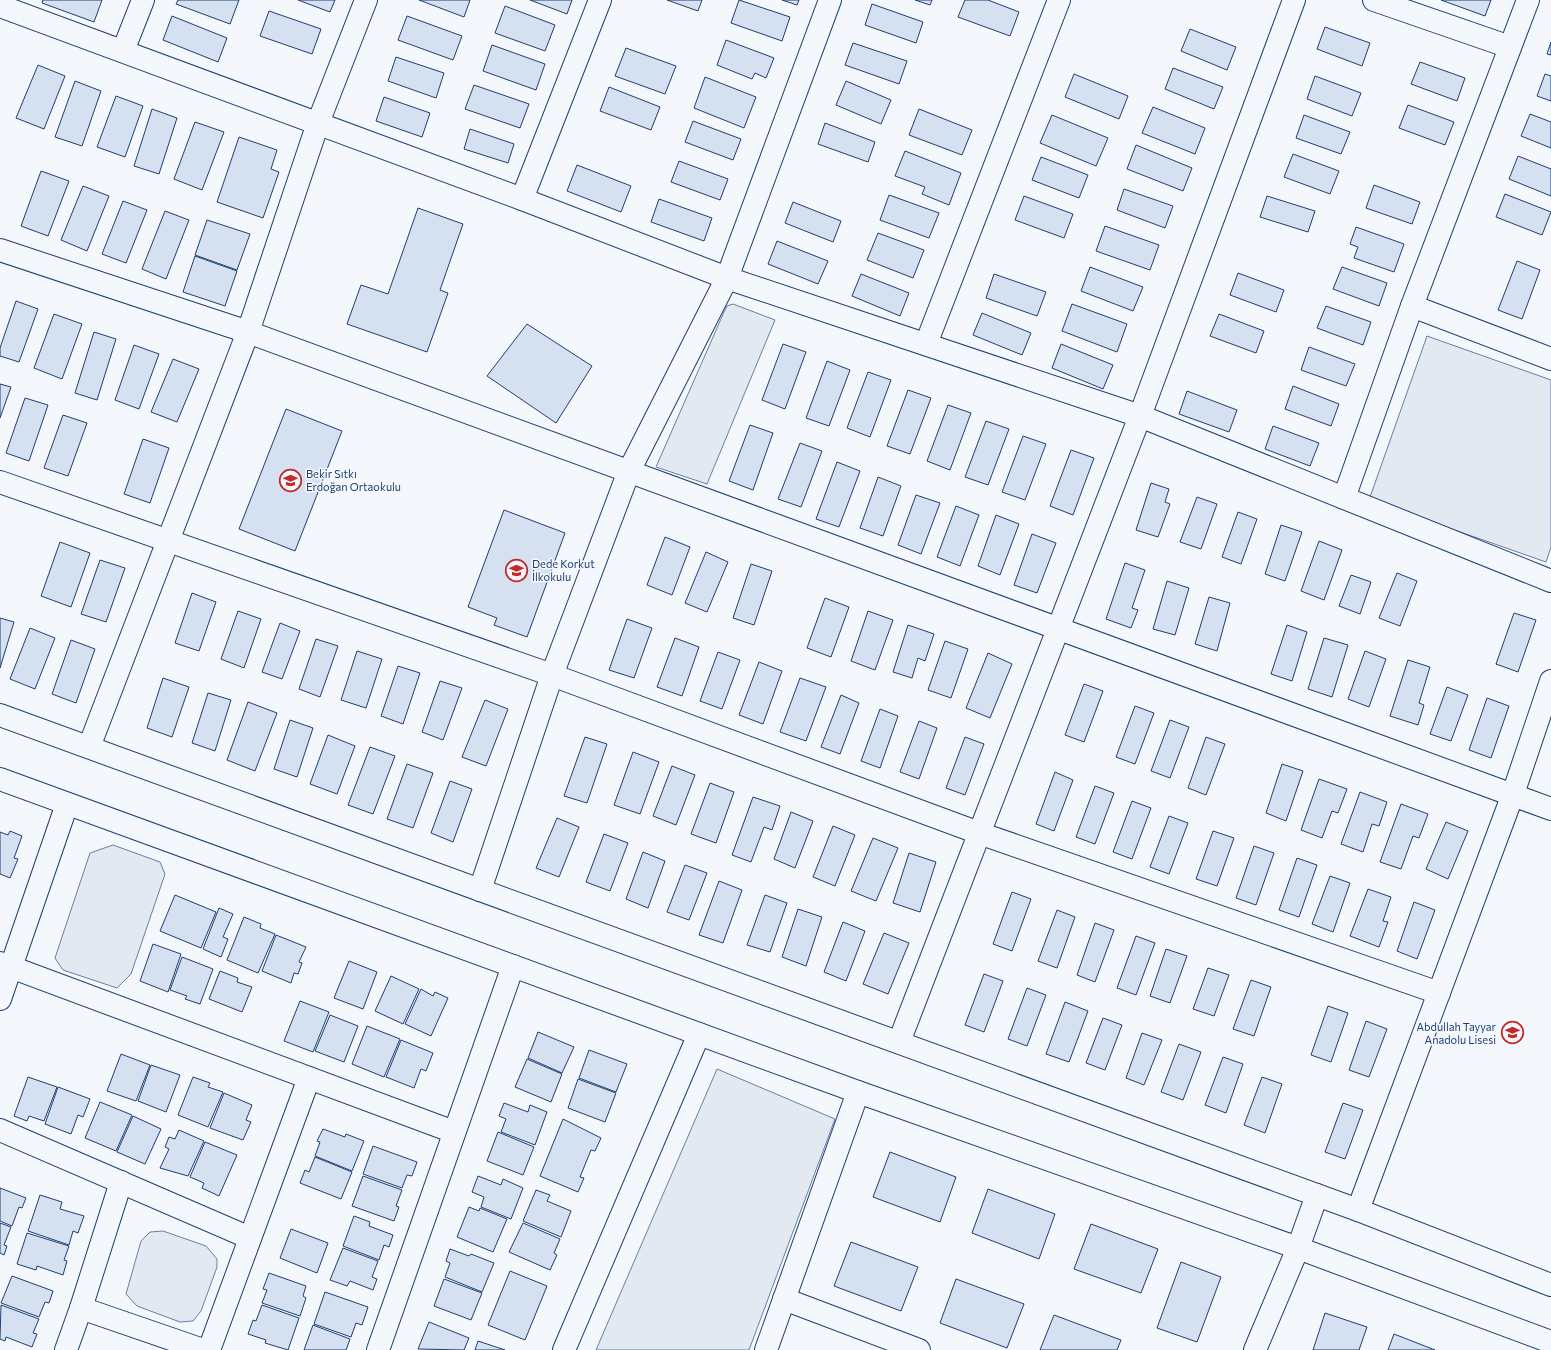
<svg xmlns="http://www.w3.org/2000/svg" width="1551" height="1350" font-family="Commissioner,sans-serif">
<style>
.green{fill:#e3e9f0;stroke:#687fa3}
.building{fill:#d5e0f0;stroke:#1d3f73}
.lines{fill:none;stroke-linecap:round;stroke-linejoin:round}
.minor-casing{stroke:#1d3f73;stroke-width:24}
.minor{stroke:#f4f7fb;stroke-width:22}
.labels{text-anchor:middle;stroke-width:3;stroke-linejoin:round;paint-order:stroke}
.poi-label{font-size:11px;fill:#1d3f73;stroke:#f4f7fb;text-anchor:start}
</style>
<rect width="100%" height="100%" fill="#f4f7fb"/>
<g class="green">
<path d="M733,304l42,16 -68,164 -51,-17 68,-155 3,-6z"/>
<path d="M1427,336l124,44v167l-5,15 -177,-62z"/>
<path d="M113,845l47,17 5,12 -34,100 -14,14 -54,-18 -8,-12 35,-105z"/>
<path d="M717,1069l118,50 -86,231h-153z"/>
<path d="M163,1231l43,15 11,13v8l-16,44 -8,10 -13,1 -43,-16 -11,-12 15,-53 9,-9z"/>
</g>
<g class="building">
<path d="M43,0h59l-8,22 -52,-19z"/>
<path d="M178,0h61l-9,24 -54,-20z"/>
<path d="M298,0h37l-5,12z"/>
<path d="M419,0h51l-6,17z"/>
<path d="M530,0h42l-5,14z"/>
<path d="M667,0h35l-4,11z"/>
<path d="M739,0l51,17 -8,24 -51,-18z"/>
<path d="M782,0h17l-2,5z"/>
<path d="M915,0h17l-2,5z"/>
<path d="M965,0h23l31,12 -9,24 -52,-19z"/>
<path d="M1441,0h50l-6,16z"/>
<path d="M872,4l51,18 -7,21 -51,-18z"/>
<path d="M505,6l50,19 -10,26 -50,-18z"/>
<path d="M269,11l52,18 -9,25 -52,-18z"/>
<path d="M172,16l55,22 -9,24 -55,-22z"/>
<path d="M407,16l55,20 -9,24 -55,-20z"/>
<path d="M1325,27l45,16 -8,23 -45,-17z"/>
<path d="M1190,29l46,18 -9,23 -46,-19z"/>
<path d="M726,40l48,18 -8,20 -11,-5 -3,6 -35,-14z"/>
<path d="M1551,42v13l-4,-1z"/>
<path d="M853,43l54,18 -8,23 -54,-19z"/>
<path d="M492,45l53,19 -9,26 -53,-19z"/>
<path d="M626,48l50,18 -11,28 -50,-18z"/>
<path d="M396,57l48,16 -8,25 -48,-17z"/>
<path d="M1420,62l45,16 -8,23 -46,-17z"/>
<path d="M38,65l27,11 -21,53 -28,-11z"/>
<path d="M1173,68l50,19 -9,22 -49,-20z"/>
<path d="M1074,74l54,22 -9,23 -54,-22z"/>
<path d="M1545,74l6,2v25l-14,-5z"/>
<path d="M1315,76l46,17 -9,23 -45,-17z"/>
<path d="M705,77l51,20 -12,31 -50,-20z"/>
<path d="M75,81l26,10 -19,55 -27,-9z"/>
<path d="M846,81l45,19 -10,24 -45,-19z"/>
<path d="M474,85l55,19 -9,24 -55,-19z"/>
<path d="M609,87l51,20 -9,23 -51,-19z"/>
<path d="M116,96l27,10 -18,51 -28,-10z"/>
<path d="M384,97l46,16 -8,24 -46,-16z"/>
<path d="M1408,105l46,17 -9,23 -46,-17z"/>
<path d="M1153,107l52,21 -10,26 -53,-21z"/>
<path d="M152,109l25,9 -18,56 -25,-8z"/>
<path d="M919,109l53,21 -10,25 -53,-20z"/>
<path d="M1530,114l21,8v26l-30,-12z"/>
<path d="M1052,115l56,23 -12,28 -56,-23z"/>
<path d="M1304,115l46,17 -9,22 -45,-16z"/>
<path d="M693,121l48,18 -8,21 -48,-18z"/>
<path d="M195,122l29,10 -22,58 -28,-11z"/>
<path d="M825,123l50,19 -7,20 -50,-18z"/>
<path d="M470,129l44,15 -6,19 -44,-14z"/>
<path d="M239,137l38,13 -6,19 8,3 -16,46 -46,-16z"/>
<path d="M1136,145l56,23 -9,23 -56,-22z"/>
<path d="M905,151l56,22 -12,32 -27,-11 3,-7 -30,-11z"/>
<path d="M1293,154l46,17 -9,23 -46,-17z"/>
<path d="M1518,156l33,13v27l-42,-17z"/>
<path d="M1041,157l47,18 -9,23 -47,-18z"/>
<path d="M679,161l49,18 -8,21 -49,-18z"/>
<path d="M577,165l54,21 -10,26 -54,-21z"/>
<path d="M41,171l28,10 -21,55 -27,-10z"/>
<path d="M1374,185l46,17 -8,22 -46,-16z"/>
<path d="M83,186l26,10 -22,55 -26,-11z"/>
<path d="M1124,189l49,17 -8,22 -48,-18z"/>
<path d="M1505,194l46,18 -9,23 -46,-18z"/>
<path d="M889,195l50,18 -10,25 -49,-18z"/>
<path d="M1024,196l49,18 -9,24 -49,-18z"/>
<path d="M1267,196l48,15 -7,21 -48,-15z"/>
<path d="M659,199l53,19 -8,23 -53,-19z"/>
<path d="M123,201l24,9 -21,53 -24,-9z"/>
<path d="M793,202l48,19 -8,21 -48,-19z"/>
<path d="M418,208l45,16 -23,66 8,3 -21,59 -80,-28 14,-39 27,9z"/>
<path d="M165,211l24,9 -23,59 -24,-10z"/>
<path d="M207,220l43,14 -13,36 -42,-15z"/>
<path d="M1105,226l54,19 -9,25 -54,-19z"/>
<path d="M1356,227l48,17 -10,28 -40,-14 4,-11 -8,-3z"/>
<path d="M878,233l46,17 -11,28 -46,-18z"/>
<path d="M777,241l51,20 -10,23 -50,-20z"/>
<path d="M195,256l42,15 -12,35 -42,-14z"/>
<path d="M1517,261l23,9 -18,49 -24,-9z"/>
<path d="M1090,267l53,20 -10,24 -52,-20z"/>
<path d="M1342,267l45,16 -8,23 -46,-17z"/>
<path d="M1238,273l46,17 -8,22 -46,-17z"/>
<path d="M861,274l48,19 -9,23 -48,-20z"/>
<path d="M994,274l52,18 -9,24 -51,-18z"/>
<path d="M16,301l22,8 -19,53 -19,-6v-8z"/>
<path d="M1072,304l55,20 -10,28 -55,-21z"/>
<path d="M1326,306l45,16 -8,23 -46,-17z"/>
<path d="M982,313l49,20 -9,22 -49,-20z"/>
<path d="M54,314l28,10 -20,55 -28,-11z"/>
<path d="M1219,314l45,17 -8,22 -46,-17z"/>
<path d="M527,324l65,42 -36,57 -69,-47z"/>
<path d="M94,332l22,7 -19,61 -22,-7z"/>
<path d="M783,344l23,8 -21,57 -23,-9z"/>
<path d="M1061,344l52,21 -10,24 -51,-21z"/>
<path d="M134,345l25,9 -20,55 -24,-9z"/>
<path d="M1309,347l46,17 -9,22 -45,-16z"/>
<path d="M173,359l26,10 -22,53 -26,-10z"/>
<path d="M827,361l23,9 -21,56 -23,-8z"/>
<path d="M868,372l23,8 -21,57 -23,-9z"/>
<path d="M0,384l11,3 -11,31z"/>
<path d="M1293,386l46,18 -8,22 -46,-17z"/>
<path d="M908,390l23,8 -21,56 -23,-8z"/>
<path d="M1187,391l50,19 -8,22 -50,-18z"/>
<path d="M25,398l23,7 -19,56 -23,-8z"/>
<path d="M948,405l23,8 -21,57 -23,-9z"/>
<path d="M286,409l56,22 -47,120 -56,-22z"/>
<path d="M63,415l24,8 -19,53 -24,-8z"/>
<path d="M986,421l23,8 -21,56 -23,-8z"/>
<path d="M750,425l23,8 -20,57 -24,-9z"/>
<path d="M1273,426l46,17 -9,23 -45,-17z"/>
<path d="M1023,436l23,8 -21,56 -23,-8z"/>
<path d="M143,439l26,9 -19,55 -26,-9z"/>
<path d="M800,443l22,8 -21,56 -23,-8z"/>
<path d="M1071,450l23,8 -21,57 -23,-9z"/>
<path d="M837,462l23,9 -21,56 -23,-8z"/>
<path d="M878,477l23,9 -18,50 -23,-8z"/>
<path d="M1151,483l18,6 -4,13 5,2 -12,33 -22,-7z"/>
<path d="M916,495l24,8 -19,51 -23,-9z"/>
<path d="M1197,497l20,7 -16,45 -21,-7z"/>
<path d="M956,506l23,9 -19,51 -23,-9z"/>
<path d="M504,510l61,23 -38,104 -33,-12 3,-7 -29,-11z"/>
<path d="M1238,512l19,7 -16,45 -19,-7z"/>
<path d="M996,515l23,9 -19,51 -22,-9z"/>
<path d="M1281,525l21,7 -17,49 -20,-7z"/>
<path d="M1032,534l24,9 -19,50 -23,-8z"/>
<path d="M665,537l25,10 -18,48 -25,-10z"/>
<path d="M1319,541l23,9 -18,50 -23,-9z"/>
<path d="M60,542l30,11 -19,54 -30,-11z"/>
<path d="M706,552l22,10 -21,50 -22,-9z"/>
<path d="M100,560l25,8 -19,54 -25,-8z"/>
<path d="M1125,563l20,7 -13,38 6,2 -7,18 -25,-9z"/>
<path d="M751,564l21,7 -18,54 -21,-7z"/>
<path d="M1397,573l20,8 -17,45 -21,-8z"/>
<path d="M1351,575l20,7 -11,32 -21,-8z"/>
<path d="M1167,581l22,7 -14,47 -22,-6z"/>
<path d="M192,593l24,9 -17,49 -24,-8z"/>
<path d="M1209,597l21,6 -13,48 -22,-7z"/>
<path d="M825,598l24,9 -18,50 -24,-9z"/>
<path d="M238,611l23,8 -17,49 -23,-9z"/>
<path d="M868,611l25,9 -18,50 -24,-9z"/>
<path d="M1514,613l22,7 -18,52 -22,-8z"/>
<path d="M0,618l14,4 -14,46z"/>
<path d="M627,619l25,9 -18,50 -25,-8z"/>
<path d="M280,623l20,8 -18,48 -20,-7z"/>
<path d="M908,625l26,9 -9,27 -7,-3 -6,20 -19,-6z"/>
<path d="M1287,625l20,7 -15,49 -21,-7z"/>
<path d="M30,628l25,10 -20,51 -25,-10z"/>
<path d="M675,638l24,9 -17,49 -25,-9z"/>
<path d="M1324,638l24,7 -16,52 -24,-8z"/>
<path d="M316,639l22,7 -18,51 -21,-8z"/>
<path d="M71,640l24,9 -19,54 -24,-9z"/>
<path d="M945,641l23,8 -17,49 -23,-8z"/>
<path d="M357,651l25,8 -16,49 -25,-8z"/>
<path d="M1365,651l21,8 -17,48 -21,-8z"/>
<path d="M718,652l22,8 -18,49 -22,-8z"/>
<path d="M988,653l24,11 -22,54 -24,-10z"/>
<path d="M1408,660l22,7 -11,36 5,2 -6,20 -28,-9z"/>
<path d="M759,662l23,9 -19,53 -24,-9z"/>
<path d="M398,666l22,7 -17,51 -22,-8z"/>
<path d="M163,678l26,9 -17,50 -25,-9z"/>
<path d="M800,678l26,9 -20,54 -26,-9z"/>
<path d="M440,681l22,7 -19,52 -21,-8z"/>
<path d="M1084,684l19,7 -19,51 -19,-7z"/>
<path d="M1447,687l21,8 -17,46 -21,-7z"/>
<path d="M208,693l23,7 -16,51 -23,-8z"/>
<path d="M841,695l18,8 -19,51 -19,-7z"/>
<path d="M1487,698l22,8 -18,52 -22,-8z"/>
<path d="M485,700l23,9 -22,57 -24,-9z"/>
<path d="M248,702l29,11 -22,58 -28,-11z"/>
<path d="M1135,706l19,7 -19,51 -19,-7z"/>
<path d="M880,709l18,7 -18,52 -19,-7z"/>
<path d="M290,720l23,8 -16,49 -23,-8z"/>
<path d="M1170,720l19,7 -19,51 -19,-7z"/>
<path d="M919,721l18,7 -18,51 -19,-7z"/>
<path d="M328,735l27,11 -18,48 -27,-10z"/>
<path d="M585,737l22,7 -20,59 -23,-7z"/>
<path d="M965,737l19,7 -19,51 -19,-7z"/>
<path d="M1206,737l19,7 -19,51 -18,-7z"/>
<path d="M370,747l25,9 -22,58 -25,-9z"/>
<path d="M633,752l26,10 -19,52 -26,-9z"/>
<path d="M407,764l26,9 -20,55 -26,-9z"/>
<path d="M1282,764l21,7 -17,50 -20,-8z"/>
<path d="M672,766l23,9 -19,50 -23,-9z"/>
<path d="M1055,772l18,8 -19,51 -18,-7z"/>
<path d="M1319,779l28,10 -9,24 -6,-2 -10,27 -21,-8z"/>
<path d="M450,781l22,8 -19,53 -22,-9z"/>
<path d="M710,783l24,9 -18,51 -25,-9z"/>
<path d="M1095,786l19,7 -19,51 -19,-7z"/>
<path d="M1360,792l27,10 -8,24 -7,-2 -9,28 -22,-8z"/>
<path d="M753,797l27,9 -8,24 -8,-3 -13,35 -19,-7z"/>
<path d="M1132,801l19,7 -19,51 -19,-7z"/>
<path d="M1401,804l27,10 -9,24 -6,-2 -12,33 -21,-7z"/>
<path d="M791,812l22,9 -18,47 -21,-9z"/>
<path d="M1169,816l19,7 -19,51 -19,-7z"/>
<path d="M557,818l22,9 -20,50 -23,-9z"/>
<path d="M1446,822l22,9 -20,48 -22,-10z"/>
<path d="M833,826l22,9 -20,51 -22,-9z"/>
<path d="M10,831l12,5 -8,22 4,1 -8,19 -10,-4v-42l8,3z"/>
<path d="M1213,831l21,7 -17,48 -21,-7z"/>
<path d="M604,834l24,9 -18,48 -24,-9z"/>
<path d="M873,838l25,10 -22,53 -25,-10z"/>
<path d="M1254,846l20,7 -18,52 -20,-7z"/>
<path d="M643,852l22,9 -17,47 -22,-9z"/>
<path d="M909,853l27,9 -16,50 -27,-9z"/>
<path d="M1297,858l20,7 -18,52 -20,-7z"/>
<path d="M685,865l22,8 -18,47 -22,-8z"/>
<path d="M1330,876l20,7 -17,49 -21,-8z"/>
<path d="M719,881l23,9 -19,53 -24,-8z"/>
<path d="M1368,889l23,8 -8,24 5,1 -9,25 -29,-11z"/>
<path d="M1012,892l19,7 -19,52 -19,-7z"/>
<path d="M175,895l41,17 -15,36 -41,-17z"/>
<path d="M765,895l22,8 -17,49 -23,-7z"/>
<path d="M1414,902l21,8 -18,49 -20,-8z"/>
<path d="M219,908l14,6 -10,23 5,2 -7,18 -18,-8z"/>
<path d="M798,909l24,8 -16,49 -24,-9z"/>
<path d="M1057,910l18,7 -18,51 -19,-7z"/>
<path d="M244,917l17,7 -1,4 15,6 -17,39 -31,-13z"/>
<path d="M843,922l22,9 -19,50 -22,-9z"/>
<path d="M1095,923l19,7 -19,52 -18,-7z"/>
<path d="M884,933l25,10 -21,51 -25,-10z"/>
<path d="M276,935l30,12 -7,15 3,1 -4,11 -4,-1 -3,10 -29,-12z"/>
<path d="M1136,936l19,7 -19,52 -19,-7z"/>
<path d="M153,944l28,10 -13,38 -28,-11z"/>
<path d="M1166,949l21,7 -17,47 -20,-7z"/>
<path d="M182,957l31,12 -13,35 -15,-5 2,-3 -17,-6z"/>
<path d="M349,961l28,11 -14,37 -29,-11z"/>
<path d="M1208,968l21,7 -15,41 -21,-7z"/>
<path d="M220,971l18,7 -1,4 15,5 -10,25 -33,-13z"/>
<path d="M984,974l19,7 -19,51 -19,-7z"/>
<path d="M391,976l28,13 -16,35 -28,-13z"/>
<path d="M1251,980l20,7 -17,49 -21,-7z"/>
<path d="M1027,988l19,7 -19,51 -19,-7z"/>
<path d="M421,989l12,7 2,-4 13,6 -17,38 -26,-12z"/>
<path d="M300,1001l29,11 -16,40 -29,-11z"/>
<path d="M1065,1002l23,9 -19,51 -23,-8z"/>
<path d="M1328,1006l20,7 -17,49 -20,-7z"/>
<path d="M330,1015l28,11 -14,36 -29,-11z"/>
<path d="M1103,1018l19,7 -17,45 -19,-7z"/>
<path d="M1366,1021l21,8 -18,48 -20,-7z"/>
<path d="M367,1026l33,13 -16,38 -32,-13z"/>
<path d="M538,1032l36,15 -12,26 -34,-15z"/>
<path d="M1142,1033l20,7 -18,45 -18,-7z"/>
<path d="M401,1040l32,13 -7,18 -5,-2 -7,19 -28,-11z"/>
<path d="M1179,1044l22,8 -18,48 -22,-8z"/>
<path d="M589,1050l38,14 -11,28 -37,-14z"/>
<path d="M121,1054l29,11 -14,36 -29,-10z"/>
<path d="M1223,1057l20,7 -17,49 -21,-8z"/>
<path d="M527,1059l35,15 -11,28 -36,-15z"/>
<path d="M151,1065l29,10 -14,37 -28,-11z"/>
<path d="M28,1077l29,10 -13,34 -15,-5 -2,5 -13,-5z"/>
<path d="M193,1077l17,6 -2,4 15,5 -15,35 -30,-12z"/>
<path d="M1262,1077l20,7 -17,49 -21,-8z"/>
<path d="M578,1079l38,14 -11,29 -37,-14z"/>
<path d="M58,1087l32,12 -7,18 -5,-2 -7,19 -26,-10z"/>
<path d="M224,1093l28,12 -6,15 5,2 -8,18 -33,-12z"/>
<path d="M100,1102l32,13 -16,36 -31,-13z"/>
<path d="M504,1103l24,9 2,-7 17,7 -12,33 -34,-13 5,-13 -7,-3z"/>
<path d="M1343,1103l20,7 -18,49 -20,-7z"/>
<path d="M133,1116l28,13 -16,35 -28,-12z"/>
<path d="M563,1119l38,19 -6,13 -4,-1 -11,27 4,1 -6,14 -38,-16z"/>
<path d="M323,1129l22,8 1,-3 18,7 -12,30 -37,-15 5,-14 -3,-1z"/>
<path d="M179,1130l25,11 -16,35 -28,-8 9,-19 -4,-2 4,-10 6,2z"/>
<path d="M498,1132l36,15 -11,28 -36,-14z"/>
<path d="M205,1142l32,13 -18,41 -17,-8 2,-5 -14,-6z"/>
<path d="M373,1146l44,16 -5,14 -5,-1 -5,13 -39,-14z"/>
<path d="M890,1152l66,25 -16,45 -67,-25z"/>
<path d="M315,1157l37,15 -11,27 -41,-16 5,-13 4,2z"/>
<path d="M363,1176l39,14 -6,16 3,1 -5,14 -42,-15z"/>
<path d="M478,1176l23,9 2,-6 20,9 -12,31 -30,-12 3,-10 -12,-5z"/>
<path d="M0,1188l26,10 -4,10 -3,-1 -7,19 -12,-5z"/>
<path d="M988,1189l67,25 -16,45 -67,-26z"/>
<path d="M536,1190l14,5 -3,6 24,10 -10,26 -38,-16z"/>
<path d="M40,1195l22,7 -2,7 24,7 -6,17 -5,-2 -4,14 -41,-14z"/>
<path d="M469,1207l10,4 1,-3 27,11 -14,33 -36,-15z"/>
<path d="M354,1216l16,6 -1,4 24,9 -4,12 -5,-2 -5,15 -36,-14z"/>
<path d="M0,1223l11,4 -7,18 3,1 -3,9 -4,-2z"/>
<path d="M523,1223l37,16 -6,14 3,2 -7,15 -41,-18z"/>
<path d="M1091,1224l67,25 -17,44 -67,-24z"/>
<path d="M291,1229l37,14 -11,30 -37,-15z"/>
<path d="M27,1233l42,13 -5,14 3,1 -4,14 -26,-9 -1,4 -19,-6z"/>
<path d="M851,1242l67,25 -17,44 -67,-25z"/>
<path d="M343,1248l35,13 -6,16 5,2 -4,11 -23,-9 -3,5 -17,-6z"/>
<path d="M450,1249l19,7 2,-2 23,9 -12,29 -37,-15 5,-14 -4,-2z"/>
<path d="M1181,1262l40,15 -24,65 -40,-14z"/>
<path d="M510,1271l37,15 -22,54 -37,-15z"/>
<path d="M269,1273l37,13 -3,10 3,2 -6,18 -38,-13 5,-13 -4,-1z"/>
<path d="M12,1276l41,15 -4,12 -4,-1 -6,15 -38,-14z"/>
<path d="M444,1279l38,14 -11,27 -37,-14z"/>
<path d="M956,1279l68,25 -17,44 -67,-25z"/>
<path d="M325,1292l43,15 -6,18 -6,-2 -5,14 -37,-13z"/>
<path d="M1,1305l38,14 -6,14 4,1 -5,13 -26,-10 -1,4 -5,-2z"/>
<path d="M262,1305l37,13 -11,32 -23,-7 1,-3 -18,-6 5,-14 3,1z"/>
<path d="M1325,1313l42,14 -8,23h-46z"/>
<path d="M1054,1315l67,25 -4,10h-77z"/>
<path d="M429,1322l40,16 -5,12 -46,-1z"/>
<path d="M313,1325l37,14 -4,11h-42z"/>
<path d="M1394,1334l41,16h-47z"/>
<path d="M478,1341l27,9h-30z"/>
</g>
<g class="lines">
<defs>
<g id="minor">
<path d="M1374,0l136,47"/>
<path d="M0,6l522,193 205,79 413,138 411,165"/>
<path d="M123,51l20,-51"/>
<path d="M522,199l78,-199"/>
<path d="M0,250l248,82 1303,477"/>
<path d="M1412,306l139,53"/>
<path d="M926,344l133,-344"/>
<path d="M0,482l552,193 427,158 460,160"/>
<path d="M1344,498l68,-192 116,-306"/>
<path d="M0,715l1358,495 193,75"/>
<path d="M89,747l159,-415 70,-209 48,-123"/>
<path d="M0,779l858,313 440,156 253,94"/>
<path d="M480,890l72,-215 77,-204 98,-193 103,-278"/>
<path d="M0,963l454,169"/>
<path d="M0,999l67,-195"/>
<path d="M899,1042l241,-626 154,-416"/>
<path d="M0,1130l250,108"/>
<path d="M1358,1210l155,-416 38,-113"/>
<path d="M784,1299l135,51"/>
<path d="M81,1308l122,42"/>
<path d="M66,1350l15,-42 40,-126"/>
<path d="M209,1350l100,-272"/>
<path d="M378,1350l135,-384"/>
<path d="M564,1350l135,-316"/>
<path d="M766,1350l92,-258"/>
<path d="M1255,1350l43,-102 19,-53"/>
</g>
</defs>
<use href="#minor" class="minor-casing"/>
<use href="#minor" class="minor"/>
</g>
<defs>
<symbol id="school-ring" viewBox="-11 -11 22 22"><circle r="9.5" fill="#f4f7fb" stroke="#c62828" stroke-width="1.5"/><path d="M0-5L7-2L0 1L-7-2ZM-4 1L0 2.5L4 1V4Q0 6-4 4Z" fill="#c62828"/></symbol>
</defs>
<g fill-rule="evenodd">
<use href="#school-ring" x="278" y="468" width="25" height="25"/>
<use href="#school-ring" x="504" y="558" width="25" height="25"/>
<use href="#school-ring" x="1500" y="1020" width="25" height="25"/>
</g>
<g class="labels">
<g class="poi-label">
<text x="306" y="478">Bekir Sıtkı<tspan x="306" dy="13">Erdoğan Ortaokulu</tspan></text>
<text x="532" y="568">Dede Korkut<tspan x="532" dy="13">İlkokulu</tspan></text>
<text x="1496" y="1031" text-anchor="end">Abdullah Tayyar<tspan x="1496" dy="13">Anadolu Lisesi</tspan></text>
</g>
</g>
</svg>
